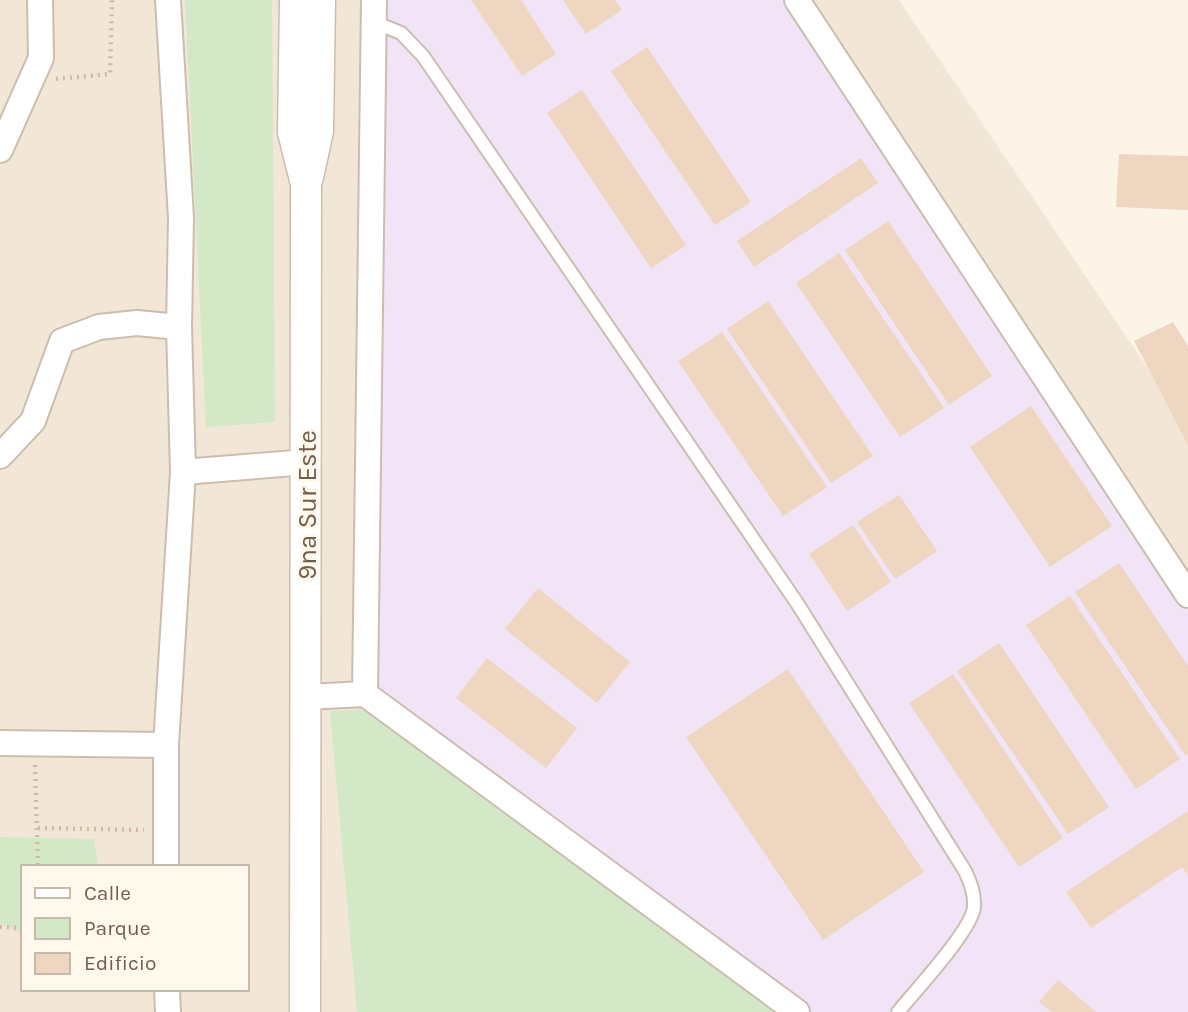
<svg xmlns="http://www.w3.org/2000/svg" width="1188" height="1012" font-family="Karla,sans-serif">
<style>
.residential{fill:#f2e7d6;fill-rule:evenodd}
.education{fill:#f1e4f7}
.green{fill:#d2e8c6}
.building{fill:#eed6c1}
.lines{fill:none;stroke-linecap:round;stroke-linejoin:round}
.service-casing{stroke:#ccbdae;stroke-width:16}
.minor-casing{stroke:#ccbdae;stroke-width:28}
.tertiary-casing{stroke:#ccbdae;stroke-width:33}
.path{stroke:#d3b9a4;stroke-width:4.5;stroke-dasharray:2 5;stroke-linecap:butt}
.service{stroke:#fff;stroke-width:12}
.minor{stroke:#fff;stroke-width:24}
.tertiary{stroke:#fff;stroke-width:30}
.labels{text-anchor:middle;stroke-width:6;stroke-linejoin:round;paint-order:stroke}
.street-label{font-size:26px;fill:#735d4d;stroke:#fef8ed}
</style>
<rect width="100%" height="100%" fill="#fbf4e7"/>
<path class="residential" d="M0,0h899l289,428v584h-1188zM23,867h224v122h-224z"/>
<path class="education" d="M374,0h423l391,595v417h-391l-432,-318z"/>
<g class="green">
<path d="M185,0h87l3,422 -69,5z"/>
<path d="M385,709l397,303h-425l-27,-301z"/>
<path d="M0,837l94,2 4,28h-75v67l-23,-11z"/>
</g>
<g class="building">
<path d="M471,0h50l35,54 -34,22z"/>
<path d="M563,0h52l7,10 -36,24z"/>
<path d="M647,47l104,155 -36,23 -104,-154z"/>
<path d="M582,90l104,155 -35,23 -104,-155z"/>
<path d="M1119,154l69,2v54l-72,-3z"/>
<path d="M861,158l17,25 -124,84 -17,-26z"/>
<path d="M888,221l104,155 -43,29 -104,-155z"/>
<path d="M839,253l105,155 -44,29 -104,-154z"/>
<path d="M768,301l105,155 -42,27 -104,-154z"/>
<path d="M1173,322l15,24v99l-54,-104z"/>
<path d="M722,332l105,155 -44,29 -105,-155z"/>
<path d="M1031,406l81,120 -62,41 -80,-120z"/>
<path d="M899,495l38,56 -42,28 -38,-57z"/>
<path d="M853,525l38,57 -44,29 -38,-57z"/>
<path d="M1119,563l69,103v88l-2,2 -111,-164z"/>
<path d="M538,588l92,74 -33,41 -92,-74z"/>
<path d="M1070,596l110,163 -44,30 -110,-164z"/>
<path d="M999,643l110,164 -41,27 -111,-163z"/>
<path d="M487,658l90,70 -31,40 -90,-70z"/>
<path d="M788,669l136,203 -101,68 -137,-203z"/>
<path d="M953,674l110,164 -44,29 -110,-164z"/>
<path d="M1188,811v64l-6,-8 -91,61 -25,-36z"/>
<path d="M1058,980l38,32h-45l-12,-10z"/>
</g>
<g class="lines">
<defs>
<path id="service" d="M374,22l27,11 22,23 374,547 168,268c6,12 10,23 9,36 -2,23 -59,84 -76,105"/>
<g id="minor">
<path d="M168,0l13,218 -2,109 4,145 124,-10"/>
<path d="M797,0l391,595"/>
<path d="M0,150l41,-92 -1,-58"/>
<path d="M0,456l33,-35 29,-80 37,-14 38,-4 42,4"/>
<path d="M365,694l9,-694"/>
<path d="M306,697l59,-3 432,318"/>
<path d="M0,743l166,2"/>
<path d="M166,867v-122l17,-273"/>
<path d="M167,989l1,23"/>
</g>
<g id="tertiary">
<path d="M295,0l-2,132 13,52 -1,828"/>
<path d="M308,177l10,-46 2,-131"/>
</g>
</defs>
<use href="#service" class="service-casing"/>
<use href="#minor" class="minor-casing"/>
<use href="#tertiary" class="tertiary-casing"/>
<g class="path">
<path d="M56,79l54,-5 2,-74"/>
<path d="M35,765l3,102"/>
<path d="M38,828l106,2"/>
<path d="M0,927l23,1"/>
</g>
<use href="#service" class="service"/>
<use href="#minor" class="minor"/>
<use href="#tertiary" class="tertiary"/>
</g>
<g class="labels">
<g class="street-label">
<text transform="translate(307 505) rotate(-90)" y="9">9na Sur Este</text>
</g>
</g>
<rect x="21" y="865" width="228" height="126" fill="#fef8ed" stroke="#c6baad" stroke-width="2"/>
<rect x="35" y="888" width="35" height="10" fill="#ffffff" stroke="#c6baad" stroke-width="2"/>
<text x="84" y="900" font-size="21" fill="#735d4d">Calle</text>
<rect x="35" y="918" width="35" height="21" fill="#d2e8c6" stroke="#c6baad" stroke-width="2"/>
<text x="84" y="935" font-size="21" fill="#735d4d">Parque</text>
<rect x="35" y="953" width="35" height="21" fill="#eed6c1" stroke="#c6baad" stroke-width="2"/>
<text x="84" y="970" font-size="21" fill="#735d4d">Edificio</text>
</svg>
